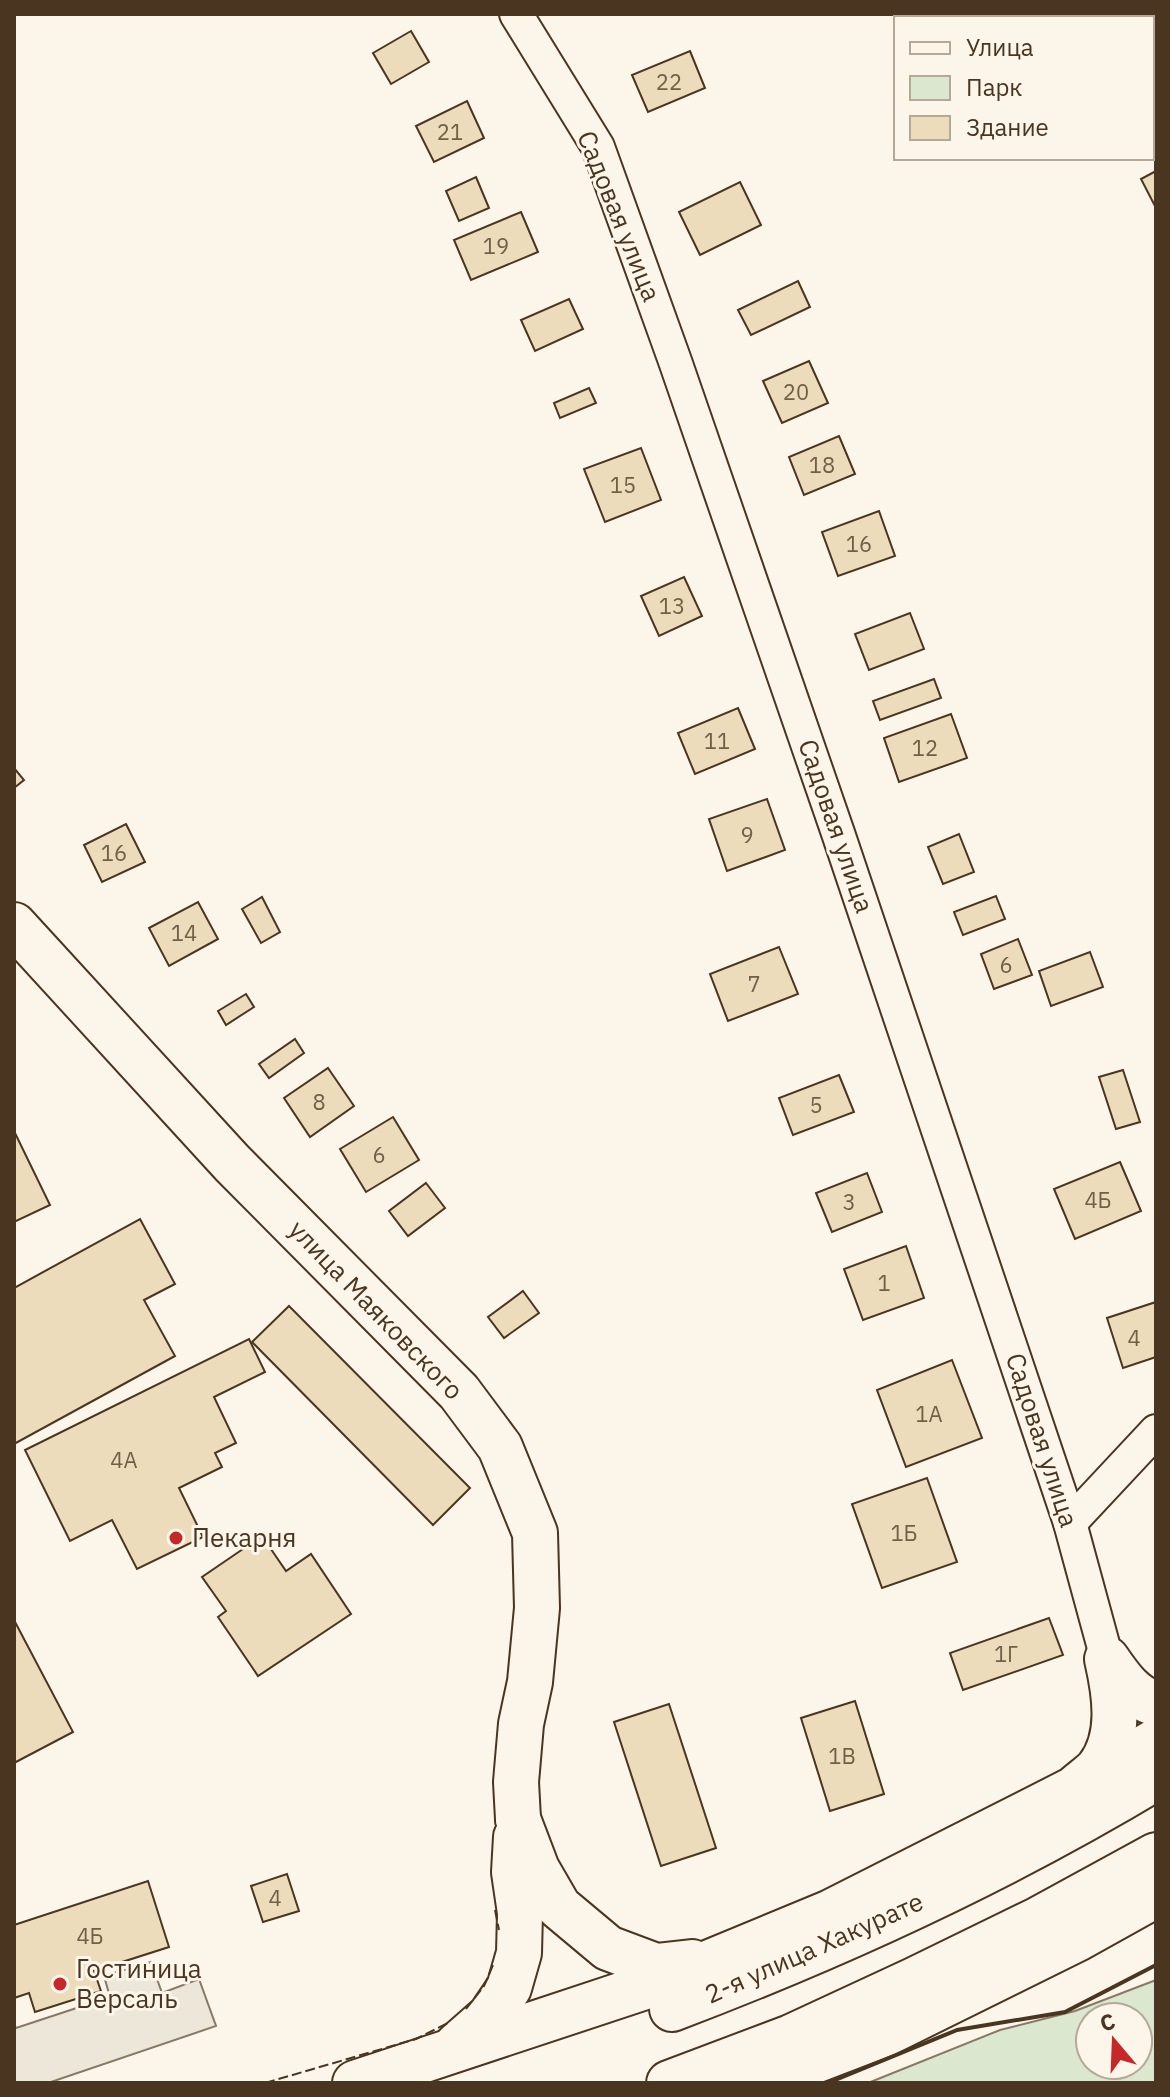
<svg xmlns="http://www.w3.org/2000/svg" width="1170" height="2097" font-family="'IBM Plex Sans',sans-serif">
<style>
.green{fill:#dce7d0;stroke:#887966;stroke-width:2;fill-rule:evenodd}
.parking{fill:#ede7d9;stroke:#887966;stroke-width:2}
.building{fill:#ecdcbc;stroke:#4a3520;stroke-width:2}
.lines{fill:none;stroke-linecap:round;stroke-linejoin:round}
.minor-casing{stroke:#4a3520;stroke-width:36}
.secondary-casing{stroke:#4a3520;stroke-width:48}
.primary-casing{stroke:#4a3520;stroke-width:48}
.minor{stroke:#fbf6e9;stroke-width:32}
.secondary{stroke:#fbf6e9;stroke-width:44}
.primary{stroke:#fbf6e9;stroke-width:44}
.fence{stroke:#4a3520;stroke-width:2;stroke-dasharray:10 4;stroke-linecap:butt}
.wall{stroke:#4a3520;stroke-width:4}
.poi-dot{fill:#c62828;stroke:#fbf6e9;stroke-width:3}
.labels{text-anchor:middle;stroke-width:6;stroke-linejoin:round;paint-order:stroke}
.number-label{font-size:22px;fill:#725f47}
.street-label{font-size:26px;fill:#4a3520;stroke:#fbf6e9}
.poi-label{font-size:26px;fill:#4a3520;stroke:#fbf6e9;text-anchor:start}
</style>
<rect width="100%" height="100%" fill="#fbf6e9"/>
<path class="green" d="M1156,1980v103h-288l132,-53 75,-19zM1090,2017h48v48h-48z"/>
<path class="parking" d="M151,1962l11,31 37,-14 17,47 -168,57h-34v-59l2,4 94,-31 -6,-21z"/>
<g class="building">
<path d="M1114,14h20l2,4h-29z"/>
<path d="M411,31l18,31 -38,22 -18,-31z"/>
<path d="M690,51l15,37 -57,24 -16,-37z"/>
<path d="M1156,71v45l-4,2v-45z"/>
<path d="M467,101l17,37 -50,24 -18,-36z"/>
<path d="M1156,171v37l-15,-29z"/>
<path d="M476,177l13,31 -30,13 -13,-30z"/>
<path d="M740,182l21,43 -61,30 -21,-43z"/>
<path d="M521,212l17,40 -67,28 -17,-40z"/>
<path d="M798,281l12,26 -59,28 -13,-25z"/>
<path d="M569,299l14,30 -48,22 -14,-31z"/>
<path d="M809,361l19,42 -46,20 -19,-42z"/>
<path d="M589,388l7,15 -36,15 -6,-15z"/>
<path d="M839,436l16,38 -51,21 -15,-38z"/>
<path d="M641,448l20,52 -56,22 -21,-53z"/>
<path d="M879,511l16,45 -57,20 -16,-44z"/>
<path d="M684,577l18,39 -43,20 -18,-40z"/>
<path d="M910,613l14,36 -55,21 -14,-36z"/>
<path d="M934,679l7,19 -61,22 -7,-19z"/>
<path d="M738,708l17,41 -60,25 -17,-41z"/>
<path d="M951,714l16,44 -68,24 -15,-44z"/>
<path d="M14,768l10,12 -10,8z"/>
<path d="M767,799l18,51 -58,21 -18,-52z"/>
<path d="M126,824l19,38 -43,20 -18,-37z"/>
<path d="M959,834l15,38 -31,12 -15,-37z"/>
<path d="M996,896l9,23 -42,16 -9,-23z"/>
<path d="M262,897l18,35 -19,11 -19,-34z"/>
<path d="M198,902l20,37 -49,27 -20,-38z"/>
<path d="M1018,939l14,36 -38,14 -13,-35z"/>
<path d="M779,947l19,47 -70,27 -18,-47z"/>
<path d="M1090,952l13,35 -52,19 -12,-35z"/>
<path d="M246,994l8,13 -28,18 -8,-14z"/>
<path d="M295,1039l9,14 -35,25 -10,-14z"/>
<path d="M328,1068l26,38 -44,31 -26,-39z"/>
<path d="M1123,1070l17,52 -24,7 -17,-52z"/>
<path d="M839,1075l15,37 -61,23 -14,-37z"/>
<path d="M393,1117l26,43 -53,32 -26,-43z"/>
<path d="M14,1131l36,74 -36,17z"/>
<path d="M1120,1162l21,49 -66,28 -21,-50z"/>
<path d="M867,1173l15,39 -50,20 -16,-39z"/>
<path d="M426,1183l19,25 -37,28 -19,-25z"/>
<path d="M140,1219l35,65 -31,16 31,56 -161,88v-156z"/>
<path d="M906,1246l18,52 -61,22 -19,-51z"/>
<path d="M523,1291l16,22 -35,25 -16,-21z"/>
<path d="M1156,1302v55l-33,11 -16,-50z"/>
<path d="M289,1306l181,182 -37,37 -181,-183z"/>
<path d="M249,1339l16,33 -51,25 22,46 -21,10 7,14 -43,21 24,49 -66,32 -25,-49 -42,21 -45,-91z"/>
<path d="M952,1360l30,78 -76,29 -29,-77z"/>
<path d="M927,1478l30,84 -75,26 -30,-84z"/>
<path d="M262,1536l24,35 25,-17 40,60 -93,62 -40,-59 8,-6 -24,-34z"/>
<path d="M1049,1618l14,37 -100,35 -13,-37z"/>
<path d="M14,1620l59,112 -59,31z"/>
<path d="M855,1701l29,93 -54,17 -29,-93z"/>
<path d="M669,1704l47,144 -55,18 -47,-144z"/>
<path d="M287,1874l12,37 -36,11 -12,-36z"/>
<path d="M148,1881l21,66 -75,24 7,20 -66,21 -6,-19 -15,5v-73z"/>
</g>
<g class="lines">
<defs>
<g id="minor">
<path d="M516,14l82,133 77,214 163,472 232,690 37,136"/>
<path d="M1070,1523l86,-92"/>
</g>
<path id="secondary" d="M14,925l218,238 227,229 41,55 35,86 2,75 -7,74 -9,42 -5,58 2,37"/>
<g id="primary">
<path d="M1089,1780l67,-39"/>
<path d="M518,1819l19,50 22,38 49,41 48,18 36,-4"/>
<path d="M672,2009c166,-63 331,-139 484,-231"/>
<path d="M457,2045l33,-29 19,-28 10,-35 1,-40 -6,-41 2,-35"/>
<path d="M355,2083l314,-104 162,-67 243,-123c7,-7 17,-13 24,-21 24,-31 17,-74 9,-109 13,19 26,38 49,45"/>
<path d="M669,2083l122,-46 123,-57 123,-60 119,-65"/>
<path d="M757,2083l128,-49 192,-95 79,-44"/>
</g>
</defs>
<use href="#minor" class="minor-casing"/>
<use href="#secondary" class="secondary-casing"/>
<use href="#primary" class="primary-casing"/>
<use href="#minor" class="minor"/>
<use href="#secondary" class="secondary"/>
<use href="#primary" class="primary"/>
<g class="fence">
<path d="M495,1910l4,20"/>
<path d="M466,2009l18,-23 9,-21"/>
<path d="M265,2083l151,-44 34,-17"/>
</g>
<path class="wall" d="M828,2083l129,-53 108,-18 91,-47"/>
</g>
<g class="poi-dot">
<circle cx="176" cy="1538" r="8"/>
<circle cx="60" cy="1984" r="8"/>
</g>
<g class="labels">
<g class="number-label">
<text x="669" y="90">22</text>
<text x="450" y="140">21</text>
<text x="496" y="254">19</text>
<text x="796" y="400">20</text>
<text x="822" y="473">18</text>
<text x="623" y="493">15</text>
<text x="859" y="552">16</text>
<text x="672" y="614">13</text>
<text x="717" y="749">11</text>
<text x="925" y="756">12</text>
<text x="747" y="843">9</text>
<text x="114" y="861">16</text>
<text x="184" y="941">14</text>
<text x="1006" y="973">6</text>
<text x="754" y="992">7</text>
<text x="319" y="1110">8</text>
<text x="816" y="1113">5</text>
<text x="379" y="1163">6</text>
<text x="1098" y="1208">4Б</text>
<text x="849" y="1210">3</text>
<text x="884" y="1291">1</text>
<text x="1134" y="1346">4</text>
<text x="929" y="1422">1А</text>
<text x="124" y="1468">4А</text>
<text x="904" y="1541">1Б</text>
<text x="1006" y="1662">1Г</text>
<text x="842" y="1764">1В</text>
<text x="275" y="1906">4</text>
<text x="90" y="1944">4Б</text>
</g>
<g class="street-label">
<text transform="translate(619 216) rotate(68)" y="9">Садовая улица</text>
<text transform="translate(836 826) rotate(71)" y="9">Садовая улица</text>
<text transform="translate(376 1310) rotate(46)" y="9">улица Маяковского</text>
<text transform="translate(1042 1440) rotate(72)" y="9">Садовая улица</text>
<text transform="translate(814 1948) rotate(-24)" y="9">2-я улица Хакурате</text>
</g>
<g class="poi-label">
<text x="192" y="1547">Пекарня</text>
<text x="76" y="1978">Гостиница<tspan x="76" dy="30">Версаль</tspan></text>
</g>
</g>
<rect width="1170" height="2097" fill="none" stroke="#4a3520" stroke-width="32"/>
<rect x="894" y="16" width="260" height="144" fill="#fbf6e9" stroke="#b4a999" stroke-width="2"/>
<rect x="910" y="42" width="40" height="12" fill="#fbf6e9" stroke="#b4a999" stroke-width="2"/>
<text x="966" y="56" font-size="24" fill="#4a3520">Улица</text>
<rect x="910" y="76" width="40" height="24" fill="#dce7d0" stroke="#b4a999" stroke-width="2"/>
<text x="966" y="96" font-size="24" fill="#4a3520">Парк</text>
<rect x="910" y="116" width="40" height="24" fill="#ecdcbc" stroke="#b4a999" stroke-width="2"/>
<text x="966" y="136" font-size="24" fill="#4a3520">Здание</text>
<g transform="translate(1114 2041) rotate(341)"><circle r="38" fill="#fbf6e9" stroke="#b4a999" stroke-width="2"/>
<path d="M0-6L14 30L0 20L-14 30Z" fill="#c62828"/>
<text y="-12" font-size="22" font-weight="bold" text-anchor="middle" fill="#4a3520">С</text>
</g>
</svg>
